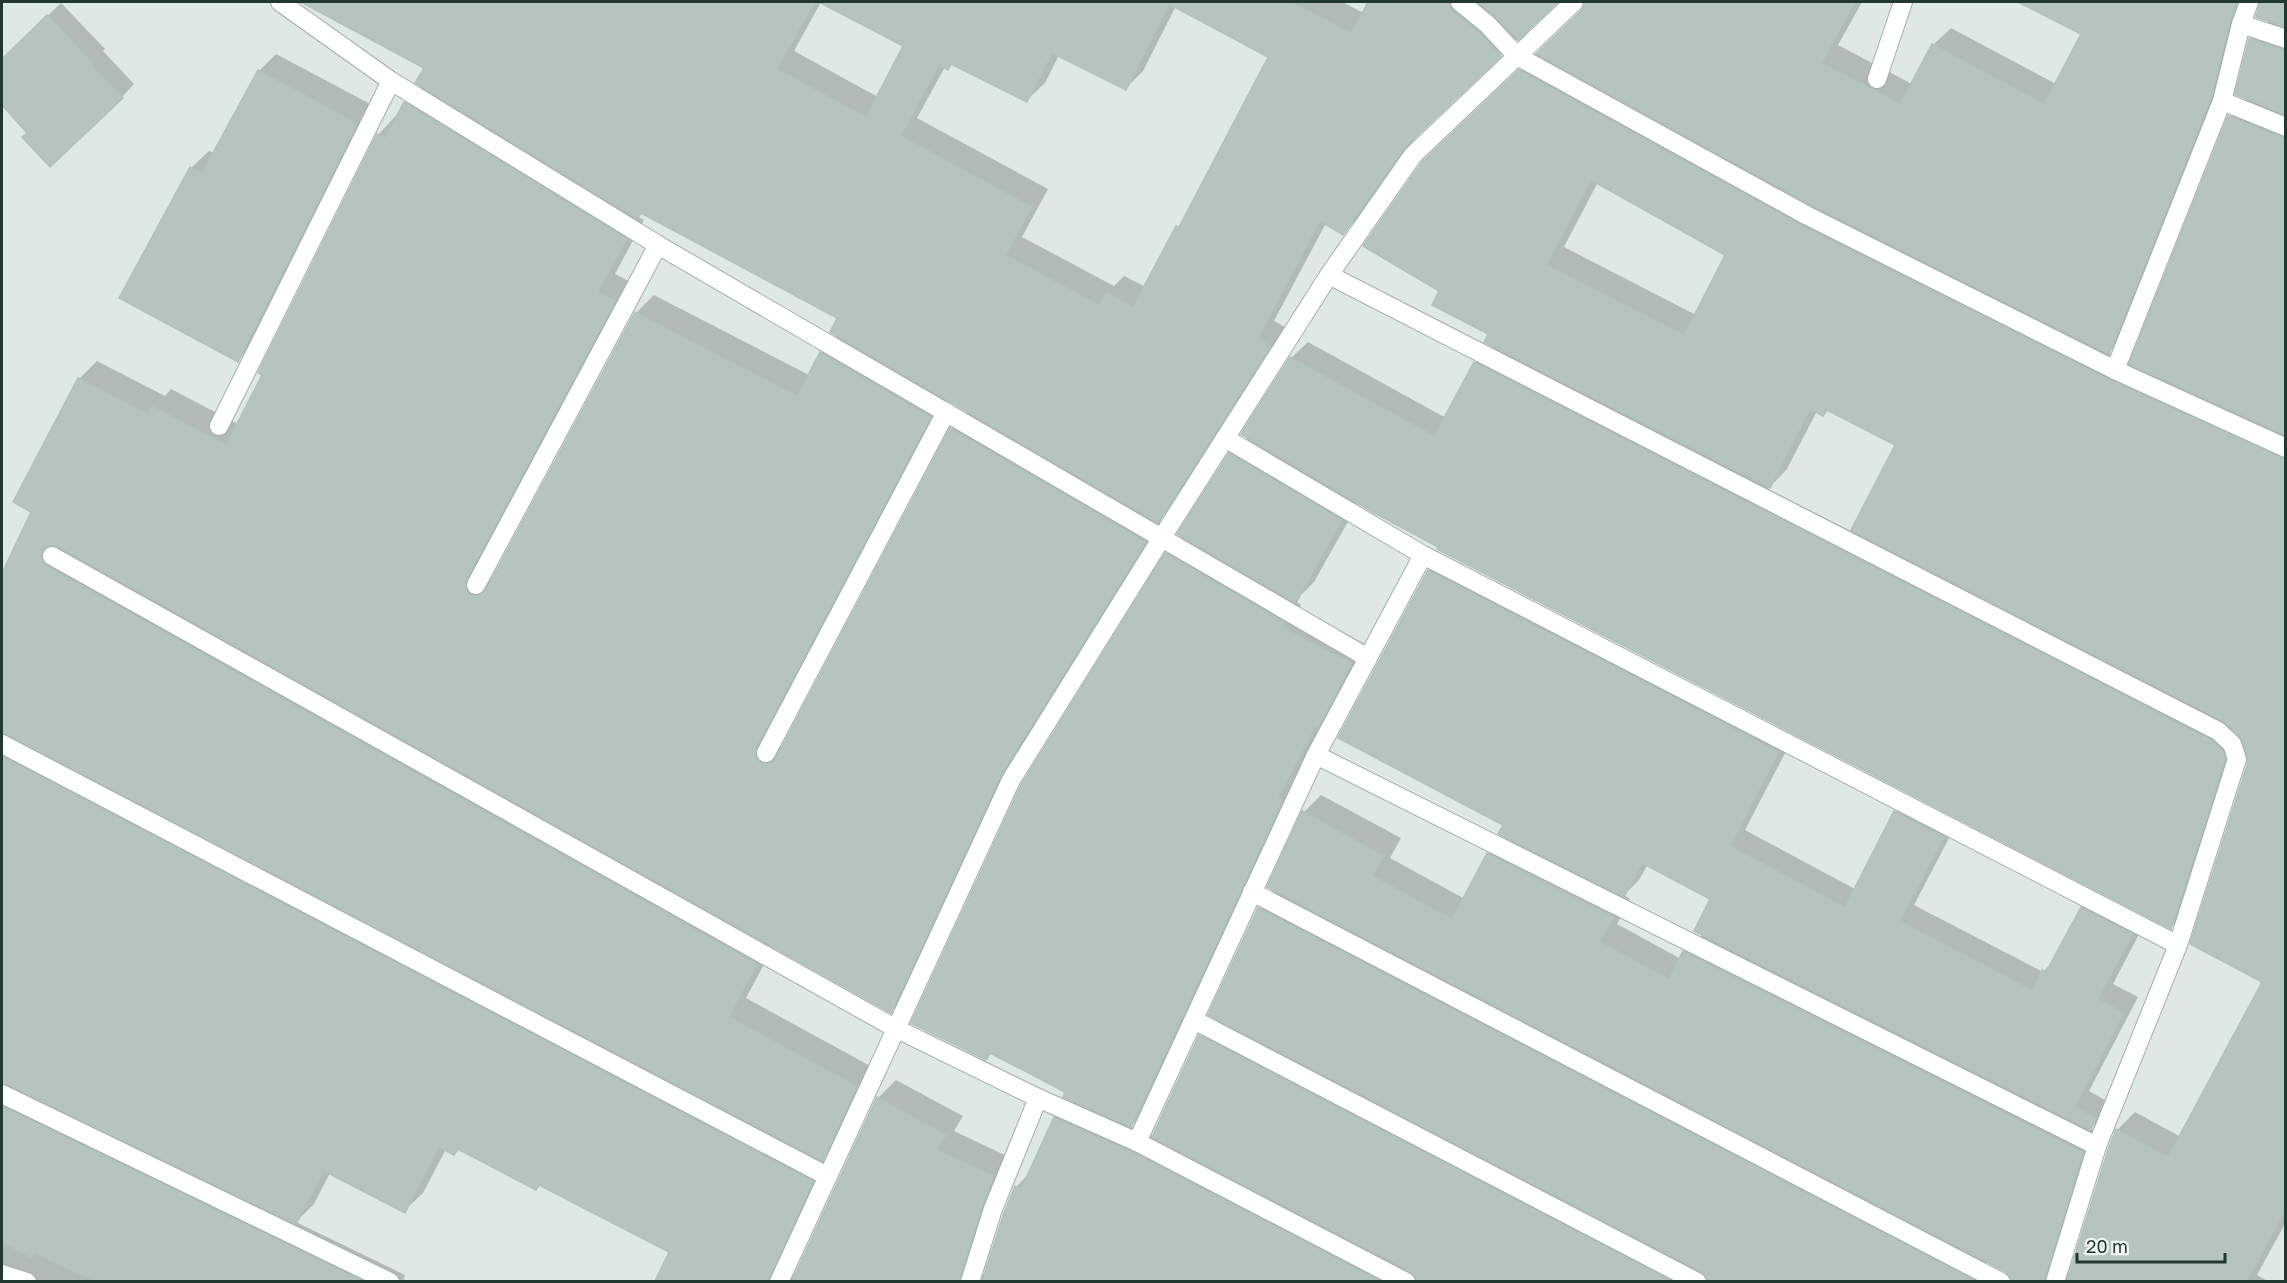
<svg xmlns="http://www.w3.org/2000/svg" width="2287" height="1283" font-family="'Golos Text',sans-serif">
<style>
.shadow{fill:#0003;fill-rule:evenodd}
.building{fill:#b5c4bc;stroke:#b2c2b9;stroke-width:1.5;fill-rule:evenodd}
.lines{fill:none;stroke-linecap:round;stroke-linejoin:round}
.minor-casing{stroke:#a2b0a9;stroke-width:20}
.minor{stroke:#fff;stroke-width:18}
</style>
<rect width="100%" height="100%" fill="#dfe9e3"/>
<g class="shadow">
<path d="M304,2h517l-27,49 84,46 27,-51 -83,-44h520l22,11 6,-11h186l-135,128 -60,85 -18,18 -17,-10 -52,98 13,7 -112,175 -17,18 5,2 -144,232 -110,238 -18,18 -117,-65 -28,52 128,70 -34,73 -18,18 8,4 -43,107 6,5h3l82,-177 18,-18 67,36 -9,15 57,27 -34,109 8,9 31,-89 14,-14 25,-55 18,-18 -6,-9 -75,-39 -6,6 181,-504 17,-18 46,-82 18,-17 43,-79 17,-16 138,76 29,-55 18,-18 -3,-11 -49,-43v-146l143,-136 2,-7h276l-24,43 74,39 21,-39 18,-17 105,56 28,-51 -62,-31h225l-19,77 -102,256 -18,18 23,11 99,-247 18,-19 -11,-5 13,-54 20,-19 -13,-4 4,-14h25v1220l-29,53 12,7h-240l-41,-23 -12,23h-1320l15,-31 -130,-67 -5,5 -77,-41 -5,5 -8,-4 -23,44 -19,18 -74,-38 -16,31 -18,18 109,53 -2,7h-401v-705l31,-66 46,-132 18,-18 68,35 6,-7 67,35 140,-289 45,-49 3,-19zM1176,6l94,50 -85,164 -7,7 -32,60 -22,-11 -10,10 -92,-49 26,-48 -131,-71 28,-51 3,1 5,-5 74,37 18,-17 14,-28 66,34 18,-18zM1598,182l129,72 -31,61 -132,-68zM642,212l197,106 -1,17 -17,18 -12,22 -155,-80 -18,18 -142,265 -6,-1 144,-294 -17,-9 29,-54 -6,-3zM948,399l21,12 -18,18 -167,317h-4l-6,-18zM1829,409l68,35 -46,87 -83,-42 19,-20 30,-58 6,3zM1359,502l812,425 16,-16 54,-169 -3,-9 6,6 5,23 16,220 -84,155 -46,-25 -18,18 -46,144 -7,-2 36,-138 -10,-5 16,-16 4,-10 -21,-12 49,-94 -25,-13 34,-65 -50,-26 -15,15 -28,52 -11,12 -129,-67 44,-84 -47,-24 -15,15 -41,77 -110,-59 49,-94 -350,-180 -15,15 78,265 -18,18 -24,45 -75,-41 11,-20 -80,-43 -17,17 -27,79 -18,18 -41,109 -18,18 -46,100 -23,-10 18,-18 150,-325 -5,-3 75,-134 -71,-37 3,-4 -6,-4 19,-19zM1648,864l64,35 -9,35 -19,18 -3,7 -64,-35 13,-25 -6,-4 15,-15z"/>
<path d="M61,3l44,46 -2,2 31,33 -12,13 -93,35 -27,-29v-43z"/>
<path d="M276,54l98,52 -119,237 -17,17 -47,-192 18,-17 5,2 45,-82z"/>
</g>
<g class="building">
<path d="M301,2h514l-38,67 89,48 37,-71 -84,-44h472l60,31 17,-31h81l4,9 26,21 22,24 -96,91 -62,88 -23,-14 -62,118 13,7 -113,177 -328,-191 7,-14 -196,-105 -4,6 -222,-136 9,-15zM1169,4l99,53 -89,170 -3,-1 -43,81 -27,-15 -7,13 -93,-50 26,-48 -131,-71 38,-71 9,5 3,-6 76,38 25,-49 74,37z"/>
<path d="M1477,2h81l-40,38 -23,-24z"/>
<path d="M1585,2h270l-33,61 78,41 32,-60 112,60 37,-70 -63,-32h219l-7,19 -19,77 -102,256 -298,-149 -275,-151 46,-44z"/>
<path d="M2260,2h26v25l-30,-10z"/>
<path d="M47,15l46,48 -2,2 32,33 -73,69 -28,-30 5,-4 -25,-28v-46z"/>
<path d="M2249,39l37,11v65l-51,-21z"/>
<path d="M258,70l99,53 -119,239 -119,-64 71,-131 12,6z"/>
<path d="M1519,70l282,155 309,155 176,79v750l-39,72h-180l41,-131 8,-21 52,28 94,-175 -72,-38 58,-182 -6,-22 -19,-19 -372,-191 44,-85 -68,-35 -4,6 -13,-7 -40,79 -286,-146 4,-8 -56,-29 7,-14 -76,-45 59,-84zM1591,180l134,75 -41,80 -137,-70z"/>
<path d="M404,102l223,137 -29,53 17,9 -149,279 -1,6 5,9 7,1 9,-6 149,-278 162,84 23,-44 111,65 -175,331v10l5,5h10l5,-5 174,-330 196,114 -145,233 -110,238 -834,-467h-10l-5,5v10l4,5 711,398 -28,53 128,69 -34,75 -821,-428v-160l29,-61 -18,-10 65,-124 70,36 4,-8 74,39 36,-70 -4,-2 119,-239 8,4z"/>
<path d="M2228,116l58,22v297l-157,-71z"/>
<path d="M1290,357l144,79 40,-74 737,378 11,10 3,9 -54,170 -734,-380 1,-2 -67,-36 -130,-77z"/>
<path d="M1229,453l113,67 -46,83 -119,-69z"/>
<path d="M1165,553l119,69 -2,5 70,36 -34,65 -3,-1 -37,71 5,2 -152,327 -68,-30 2,-5 -75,-39 -4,7 -75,-37 110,-238z"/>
<path d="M1428,570l351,182 -49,94 115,61 49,-96 50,26 -44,84 132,69 10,-20 4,2 35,-65 52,27 -35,65 26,14 -49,94 21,11 -5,12 -397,-199 16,-32 -68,-36 -18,34 -126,-63 5,-9 -165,-87z"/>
<path d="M2,756l811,425 -45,100h-113l14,-29 -130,-67 -3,5 -78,-41 -4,6 -15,-8 -34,66 -81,-42 -28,53 -294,-141z"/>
<path d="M1302,811l82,45 -11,20 79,43 35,-66 127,64 -14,25 69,37 14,-28 400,201 -39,129h-32l-6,-9 -739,-385z"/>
<path d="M1258,908l718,373h-268l-6,-9 -494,-257z"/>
<path d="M1199,1035l473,246h-255l-6,-9 -259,-135z"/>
<path d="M877,1097l69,38 -9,15 57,26 -12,30 -23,75h-167z"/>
<path d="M2,1106l361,175h-269l-60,-28 -3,5 -29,-16z"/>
<path d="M1054,1117l78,35 249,129h-399l22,-68 11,-27 6,3z"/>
</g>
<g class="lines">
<defs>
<g id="minor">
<path d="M280,2l111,79 267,164 710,413"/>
<path d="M1460,2l27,22 30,32 289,159 309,155 171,78"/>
<path d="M2241,24l45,15"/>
<path d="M1877,79l26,-77"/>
<path d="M2222,101l64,26"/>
<path d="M1329,275l889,456 14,13 5,15 -59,186"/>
<path d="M2115,370l107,-269 19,-77 8,-22"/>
<path d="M219,426l172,-345"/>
<path d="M1225,438l198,117"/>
<path d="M52,556l843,472 143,70 99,44 269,140"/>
<path d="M476,585l182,-340"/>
<path d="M2,744l825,432"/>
<path d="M766,753l180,-341"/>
<path d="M1252,892l749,390"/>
<path d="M1194,1020l503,262"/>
<path d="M2,1094l388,188"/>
<path d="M1137,1142l179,-387 107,-200 755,390 -81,201 -781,-391"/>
<path d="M2,1274l25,8"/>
<path d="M779,1282l232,-502 150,-241 168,-264 84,-120 161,-153"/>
<path d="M970,1282l23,-73 45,-111"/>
<path d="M2055,1282l42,-136"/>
</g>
</defs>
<use href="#minor" class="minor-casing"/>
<use href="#minor" class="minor"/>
</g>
<rect width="2287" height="1283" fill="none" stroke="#21382f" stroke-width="6"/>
<path d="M2077 1253v9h148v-9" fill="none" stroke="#21382f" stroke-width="3"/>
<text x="2086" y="1253" font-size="18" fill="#21382f" stroke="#eff6f2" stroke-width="4.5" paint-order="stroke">20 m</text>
</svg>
